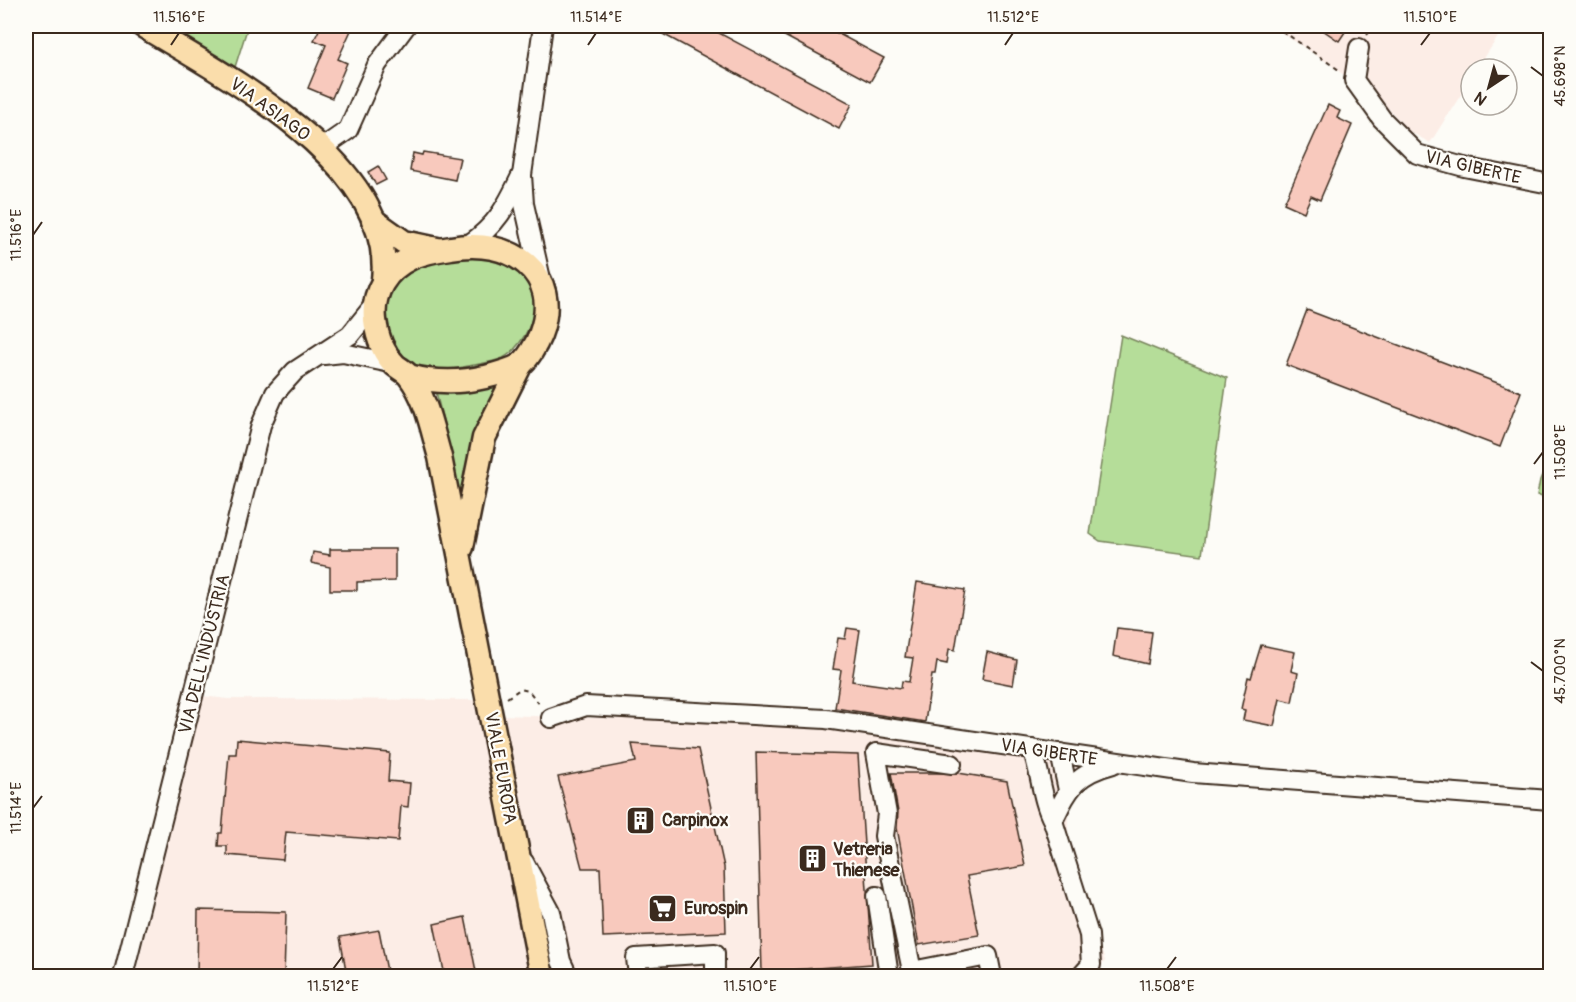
<svg xmlns="http://www.w3.org/2000/svg" width="1576" height="1002" font-family="Pangolin,sans-serif">
<style>
.built{fill:#fcede6}
.green{fill:#b5dd99;stroke:#78845c;stroke-width:1.5}
.building{fill:#f8c9bd;stroke:#3b2a1e;stroke-width:1.5}
.lines{fill:none;stroke-linecap:round;stroke-linejoin:round}
.minor-casing{stroke:#3b2a1e;stroke-width:22}
.major-casing{stroke:#3b2a1e;stroke-width:27}
.path{stroke:#3b2a1e;stroke-width:2;stroke-dasharray:4.5 4.5;stroke-linecap:butt}
.minor{stroke:#fdfcf7;stroke-width:18}
.major{stroke:#faddab;stroke-width:22}
.ticks{fill:none;stroke:#3b2a1e;stroke-width:2}
.labels{text-anchor:middle;stroke-width:4.5;stroke-linejoin:round;paint-order:stroke}
.street-label{font-size:18px;fill:#3b2a1e;stroke:#fdfcf7}
.poi-label{font-size:18px;font-weight:bold;fill:#3b2a1e;stroke:#fdfcf7;text-anchor:start}
.neatline{fill:none;stroke:#3b2a1e;stroke-width:2}
.ticks-label{font-size:15px;text-anchor:middle;fill:#3b2a1e}
</style>
<rect width="100%" height="100%" fill="#fdfcf7"/>
<filter id="ink" filterUnits="userSpaceOnUse"><feTurbulence type="fractalNoise" baseFrequency=".0167" numOctaves="2"/><feDisplacementMap in="SourceGraphic" scale="12" xChannelSelector="R" yChannelSelector="G"/><feConvolveMatrix kernelMatrix="1 2 1 2 8 2 1 2 1" color-interpolation-filters="sRGB"/></filter>
<g filter="url(#ink)">
<g class="built">
<path d="M1271,26h234l-28,43h-6v10l-41,64 -21,-12 -20,-22 -61,-46z"/>
<path d="M202,696l26,3 254,1 57,276h-404z"/>
<path d="M499,715l291,9 75,7 251,37 -48,30v47l37,116 -12,15h-541z"/>
</g>
<g class="green">
<path d="M167,26h81l-13,41z"/>
<path d="M490,252c33,17 57,45 35,83 -5,8 -12,18 -22,23 -11,5 -27,6 -40,9 -16,3 -33,7 -48,-2 -9,-6 -28,-24 -31,-34 -6,-20 5,-54 25,-64 12,-6 64,-12 81,-15z"/>
<path d="M1121,335l106,43 -25,177 -102,-14 -10,-7z"/>
<path d="M500,380l-24,58 -14,100 -14,-97 -12,-49z"/>
<path d="M1550,456v44l-13,-5 3,-15z"/>
</g>
<g class="building">
<path d="M321,26h32l-15,33 9,4 -15,35 -24,-10 18,-43 -12,-5z"/>
<path d="M648,26h58l146,78 -13,25z"/>
<path d="M766,26h58l60,32 -14,24z"/>
<path d="M1317,26h32l-10,15z"/>
<path d="M1328,105l12,6 -3,7 15,7 -32,75 -9,-4 -7,16 -20,-9z"/>
<path d="M423,152l37,6 -5,22 -45,-9 3,-18 9,2z"/>
<path d="M378,166l8,14 -10,5 -8,-13z"/>
<path d="M1307,310l214,82 -21,55 -214,-82z"/>
<path d="M330,549h65v32l-38,1v8h-27v-23l-19,-4 2,-11 17,3z"/>
<path d="M917,582l48,8 -10,60 -6,-1 -2,15 -10,-2 -2,13h-3l-7,47 -90,-14 6,-38 -8,-1 5,-31 7,1 2,-11 13,2 -8,51 49,7 1,-7 7,1 4,-24 -8,-1z"/>
<path d="M1117,628l35,4 -4,32 -35,-8z"/>
<path d="M1261,645l34,7 -4,19 7,2 -6,29 -12,-3 -6,27 -31,-6 2,-10 -4,-1 7,-32 3,1z"/>
<path d="M987,652l30,8 -4,25 -31,-6z"/>
<path d="M237,739l153,14 -2,28 22,2 -2,24 -7,-1 -3,35 -112,-9 -3,28 -56,-5v-9h-9l1,-13h3l7,-79h7z"/>
<path d="M632,744l66,5 26,118 2,65 -123,5 -3,-69h-18l-24,-91 78,-15z"/>
<path d="M756,752l102,3 14,209 -110,8z"/>
<path d="M891,773h67l49,8 18,85 -58,10 12,59 -60,10 -22,-117 1,-16z"/>
<path d="M198,910l88,2 -2,64h-87z"/>
<path d="M465,917l12,59h-32l-11,-52z"/>
<path d="M379,930l9,46h-41l-7,-39z"/>
</g>
<g class="lines">
<defs>
<g id="minor">
<path d="M1359,48l-5,32 28,39 35,35 47,13 86,17"/>
<path d="M322,148l26,-18 29,-65 29,-39"/>
<path d="M468,245c29,-20 38,-38 53,-69"/>
<path d="M541,279l-17,-75 -2,-29 21,-149"/>
<path d="M324,355l19,-2 52,11"/>
<path d="M551,718l35,-12 240,13 367,54 357,27"/>
<path d="M1032,749c9,23 9,50 21,72l36,114 2,30 -10,11"/>
<path d="M1060,753l8,37"/>
<path d="M952,764l-76,-11 11,61 -3,22 28,135 76,-15 4,20"/>
<path d="M1053,821c16,-33 22,-47 60,-57"/>
<path d="M524,862l27,50 10,49 7,15"/>
<path d="M877,896l12,80"/>
<path d="M123,976l138,-551 14,-32 20,-22 55,-36 25,-31"/>
<path d="M638,976l-2,-18 79,-5v23"/>
</g>
<g id="major">
<path d="M143,26c84,51 253,138 240,254"/>
<path d="M373,220l31,22 33,7"/>
<path d="M409,376c26,7 50,7 76,1 11,-3 25,-6 35,-12 8,-6 16,-20 20,-30 24,-63 -31,-98 -89,-87 -14,2 -27,4 -40,10 -25,12 -39,34 -36,62 2,17 8,33 20,45 5,4 11,7 14,11 18,23 23,54 31,81l102,519"/>
<path d="M462,547l22,-109 37,-74"/>
</g>
</defs>
<use href="#minor" class="minor-casing"/>
<use href="#major" class="major-casing"/>
<g class="path">
<path d="M1275,26l64,44"/>
<path d="M1367,35l7,-9"/>
<path d="M507,698l13,-9 9,2 12,15"/>
</g>
<use href="#minor" class="minor"/>
<use href="#major" class="major"/>
</g>
</g>
<path class="ticks" d="M171,45l8,-12M588,45l8,-12M1005,45l8,-12M1421,45l9,-12M1531,67l12,9M33,235l9,-13M1534,464l9,-12M1531,662l12,9M33,808l9,-12M333,969l9,-12M750,969l9,-12M1167,969l9,-12"/>
<defs>
<symbol id="building-square" viewBox="-11 -11 22 22"><rect x="-9" y="-9" width="18" height="18" rx="4" fill="#3b2a1e" stroke="#fdfcf7"/><path d="M-4-6H4V6H1V3H-1V6H-4ZM-2.5-4.3h1.7v1.8h-1.7ZM.8-4.3h1.7v1.8H.8ZM-2.5-1h1.7V.8h-1.7ZM.8-1h1.7V.8H.8Z" fill="#fff"/></symbol>
<symbol id="supermarket-square" viewBox="-11 -11 22 22"><rect x="-9" y="-9" width="18" height="18" rx="4" fill="#3b2a1e" stroke="#fdfcf7"/><path d="M-6-5.5h2.5l.6 2H6L4.5 2H-2.5L-4.4-4H-6ZM-1.5 3.2a1.3 1.3 0 1 0 .1 0ZM3 3.2a1.3 1.3 0 1 0 .1 0Z" fill="#fff"/></symbol>
</defs>
<g fill-rule="evenodd">
<use href="#building-square" x="624" y="804" width="33" height="33"/>
<use href="#building-square" x="796" y="842" width="33" height="33"/>
<use href="#supermarket-square" x="646" y="892" width="33" height="33"/>
</g>
<g class="labels">
<g class="street-label">
<text transform="translate(270 109) rotate(36)" y="6">VIA ASIAGO</text>
<text transform="translate(1473 167) rotate(13)" y="6">VIA GIBERTE</text>
<text transform="translate(204 654) rotate(-76)" y="6">VIA DELL'INDUSTRIA</text>
<text transform="translate(1049 752) rotate(9)" y="6">VIA GIBERTE</text>
<text transform="translate(501 768) rotate(80)" y="6">VIALE EUROPA</text>
</g>
<g class="poi-label">
<text x="662" y="826">Carpinox</text>
<text x="833" y="855">Vetreria<tspan x="833" dy="21">Thienese</tspan></text>
<text x="684" y="914">Eurospin</text>
</g>
</g>
<rect width="1576" height="1002" fill="none" stroke="#fdfcf7" stroke-width="66"/>
<g transform="translate(1489 87) rotate(216)"><circle r="28" fill="#fdfcf7" stroke="#afa8a0" stroke-width="1.5"/>
<path d="M0-4.5L10 22L0 15L-10 22Z" fill="#3b2a1e"/>
<text y="-9" font-size="16" font-weight="bold" text-anchor="middle" fill="#3b2a1e">N</text>
</g>
<rect x="33" y="33" width="1510" height="936" class="neatline"/>
<g class="ticks-label">
<text x="179" y="22">11.516°E</text>
<text x="596" y="22">11.514°E</text>
<text x="1013" y="22">11.512°E</text>
<text x="1430" y="22">11.510°E</text>
<text transform="translate(1560 76) rotate(-90)" y="5">45.698°N</text>
<text transform="translate(16 235) rotate(-90)" y="5">11.516°E</text>
<text transform="translate(1560 452) rotate(-90)" y="5">11.508°E</text>
<text transform="translate(1560 671) rotate(-90)" y="5">45.700°N</text>
<text transform="translate(16 808) rotate(-90)" y="5">11.514°E</text>
<text x="333" y="991">11.512°E</text>
<text x="750" y="991">11.510°E</text>
<text x="1167" y="991">11.508°E</text>
</g>
</svg>
